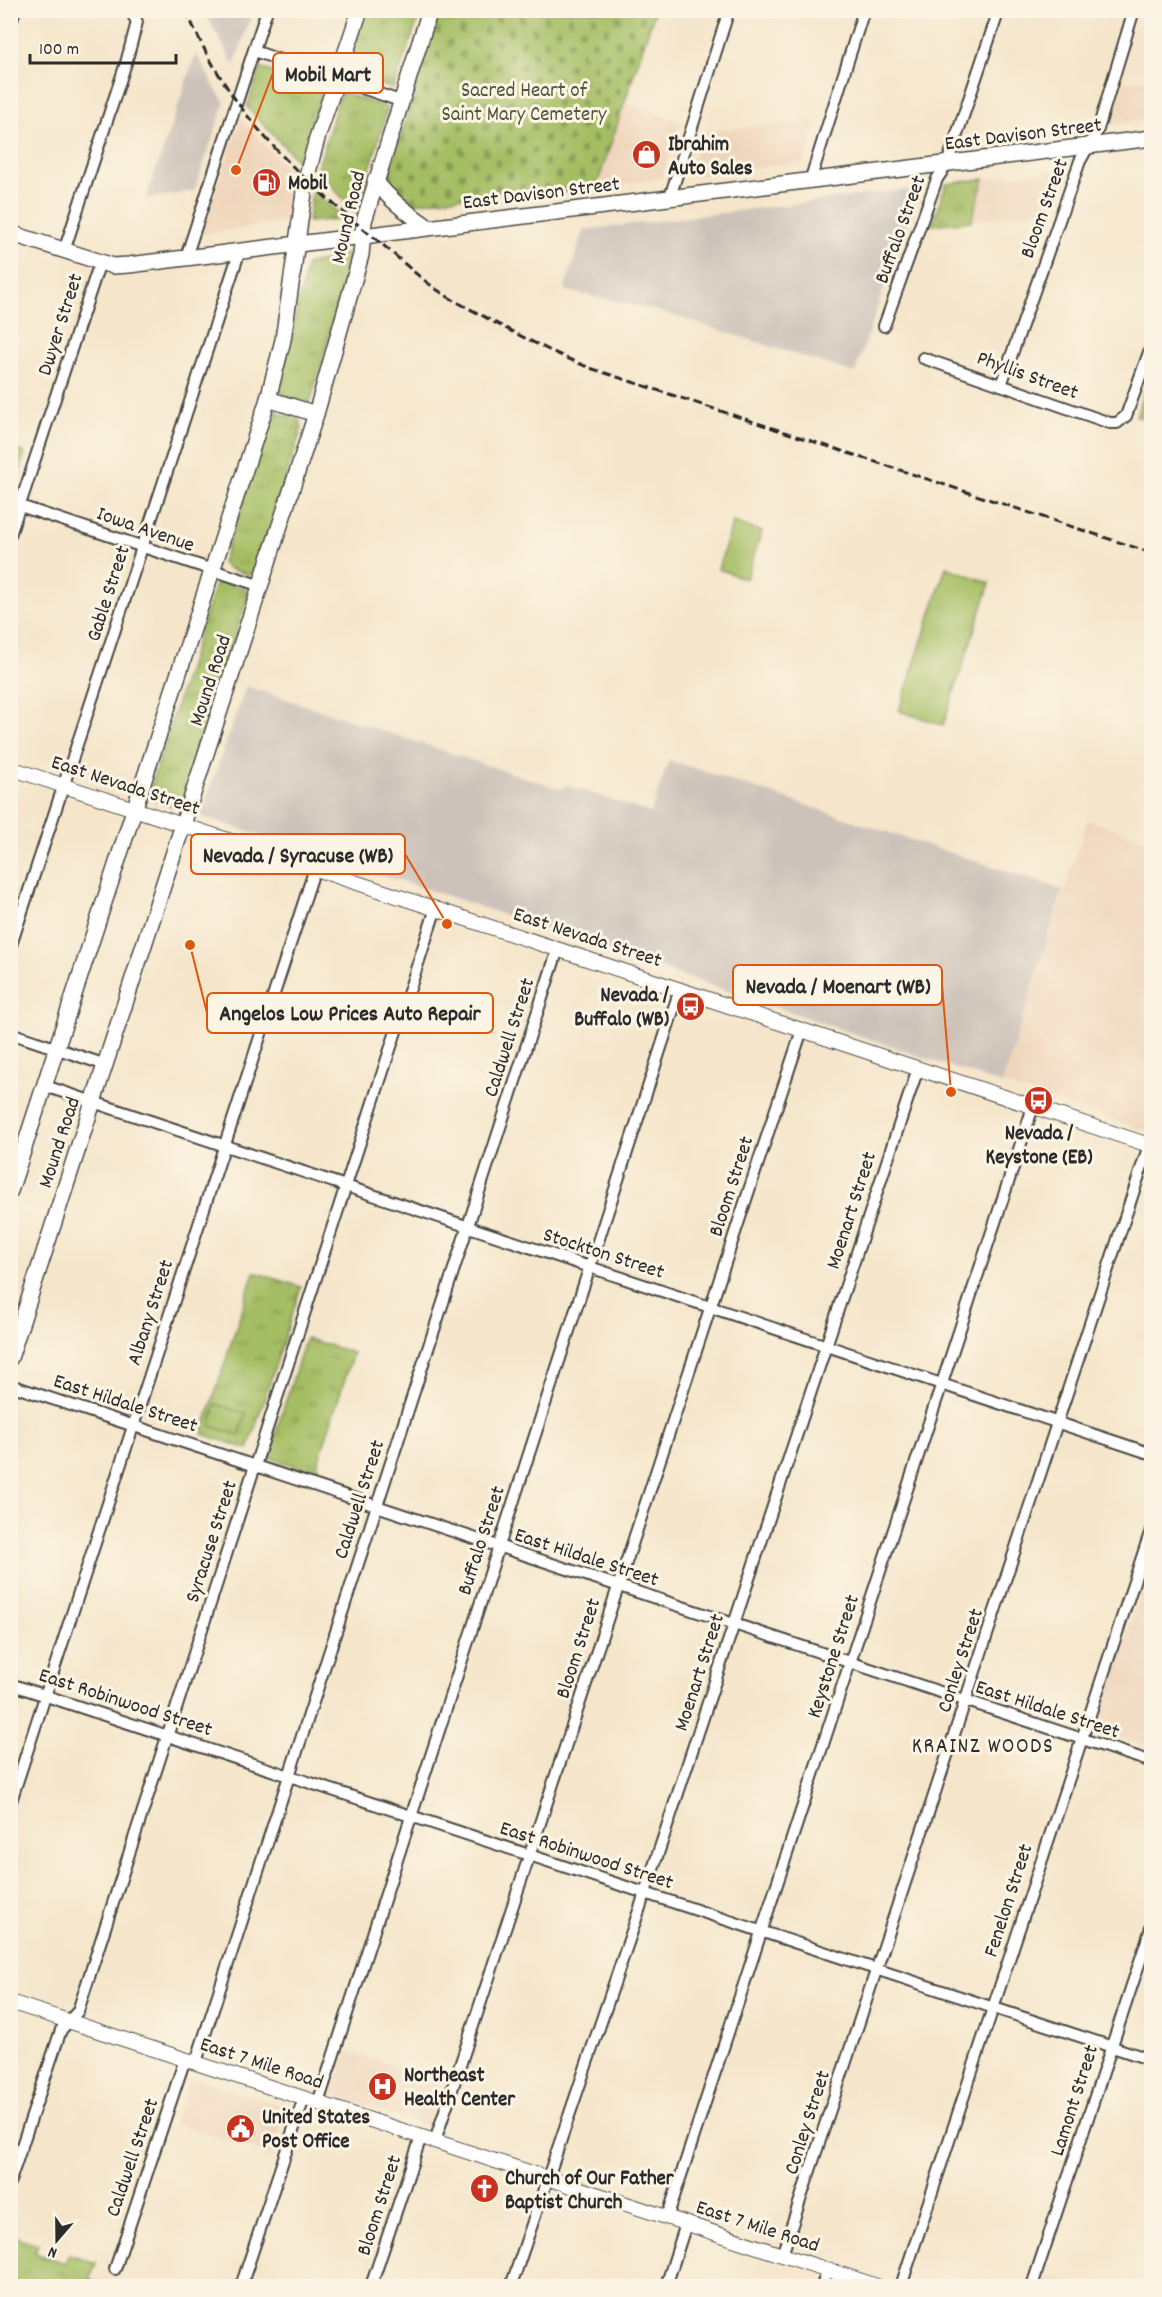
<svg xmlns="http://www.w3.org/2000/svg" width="1162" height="2297" font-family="Dekko,sans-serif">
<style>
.built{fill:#efd6bb}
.industrial{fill:#cdc2b9}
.grass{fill:url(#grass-tufts);stroke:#687447;stroke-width:1.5}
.cemetery{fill:url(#cemetery-stones);stroke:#687447;stroke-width:1.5}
.garden{fill:#a5be63;stroke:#687447;stroke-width:1.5}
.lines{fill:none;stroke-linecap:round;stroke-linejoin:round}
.minor-casing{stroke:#494743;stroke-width:14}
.tertiary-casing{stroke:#494743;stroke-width:16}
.secondary-casing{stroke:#494743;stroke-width:18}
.minor{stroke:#fff;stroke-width:10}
.tertiary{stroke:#fff;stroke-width:14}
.secondary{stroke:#fff;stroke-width:15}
.rail{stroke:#2b2b2b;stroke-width:3;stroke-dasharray:9 4.5;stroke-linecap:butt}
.labels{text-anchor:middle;stroke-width:6;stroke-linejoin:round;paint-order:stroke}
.park-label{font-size:21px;fill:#50573c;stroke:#fcf5e5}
.street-label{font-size:21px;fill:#2b2b2b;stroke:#fcf5e5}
.poi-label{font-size:21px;font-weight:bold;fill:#2b2b2b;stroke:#fcf5e5;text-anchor:start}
.neighbourhood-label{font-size:22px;letter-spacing:1.5px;fill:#2b2b2b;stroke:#fcf5e5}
.leader{fill:none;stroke:#df570e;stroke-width:2}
.callout-dot{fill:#df570e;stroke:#fcf5e5;stroke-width:2}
.callout{fill:#fcf5e5;stroke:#df570e;stroke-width:2}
.callout-label{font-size:22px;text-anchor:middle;font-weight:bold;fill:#2b2b2b}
</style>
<defs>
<pattern id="grass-tufts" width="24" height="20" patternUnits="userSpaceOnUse" patternTransform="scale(1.5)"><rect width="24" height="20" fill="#a5be63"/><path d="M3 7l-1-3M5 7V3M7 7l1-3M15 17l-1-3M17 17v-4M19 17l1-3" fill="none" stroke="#879b52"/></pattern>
<pattern id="cemetery-stones" width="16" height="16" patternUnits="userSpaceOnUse" patternTransform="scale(1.5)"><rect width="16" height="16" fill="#a5be63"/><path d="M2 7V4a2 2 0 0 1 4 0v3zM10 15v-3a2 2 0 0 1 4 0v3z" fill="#879b52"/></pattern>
</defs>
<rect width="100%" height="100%" fill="#fcf5e5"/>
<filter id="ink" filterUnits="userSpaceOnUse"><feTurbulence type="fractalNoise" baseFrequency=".0167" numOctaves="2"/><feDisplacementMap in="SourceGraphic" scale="12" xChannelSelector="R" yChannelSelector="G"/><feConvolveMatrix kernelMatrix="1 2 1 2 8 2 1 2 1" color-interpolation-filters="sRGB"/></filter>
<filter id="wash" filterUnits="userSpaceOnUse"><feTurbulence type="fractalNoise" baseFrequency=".008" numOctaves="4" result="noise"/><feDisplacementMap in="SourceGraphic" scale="24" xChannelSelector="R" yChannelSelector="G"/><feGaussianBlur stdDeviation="1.35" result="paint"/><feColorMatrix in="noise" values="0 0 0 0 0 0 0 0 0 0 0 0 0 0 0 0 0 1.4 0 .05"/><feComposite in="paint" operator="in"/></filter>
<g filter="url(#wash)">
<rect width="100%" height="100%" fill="#f5e6cb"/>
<g class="built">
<path d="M1151,79v41l-41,5 14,-43z"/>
<path d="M625,103l56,19 -20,57 -65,9z"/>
<path d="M241,118l54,61 -8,42 -87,14z"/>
<path d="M817,120l-13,42 -118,15 16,-45z"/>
<path d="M1065,169l-13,40 -81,12 13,-42z"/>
<path d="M1087,820l64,21v291l-149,-48z"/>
<path d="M1151,1560v188l-55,-18z"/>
<path d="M346,2050l96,32 -15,44 -96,-32z"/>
<path d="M189,2076l98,32 -15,47 -98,-32z"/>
<path d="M1046,2274l38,12h-42z"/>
</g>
<g class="industrial">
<path d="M204,11h49l-19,54z"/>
<path d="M196,53l20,37 9,12 -31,89 -48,8z"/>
<path d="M921,188l-19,47 -47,138 -193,-61 -98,-22 20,-60z"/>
<path d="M246,686l314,103 6,-4 85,28 18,-53 394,130 -61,194 -536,-182 -266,-86z"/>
</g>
<g class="grass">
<path d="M365,11h56l-28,78 -44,-15 9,-42z"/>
<path d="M260,68l63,20 -23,75 -53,-56z"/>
<path d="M341,92l47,16 -31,105 -40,-42z"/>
<path d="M984,179l-13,42 -39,4 14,-41z"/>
<path d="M312,190l33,29 -37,3z"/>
<path d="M346,254l2,2 1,7 -38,137 -7,2 -22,-7 -3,-6 28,-125 25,-4v-4z"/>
<path d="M1151,370v51l-15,-5z"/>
<path d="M276,412l23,7 3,8 -47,145 -6,3 -22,-7 -5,-5 48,-149z"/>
<path d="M11,448l14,5 -14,45 -1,-50z"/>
<path d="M219,581l26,7 3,8 -69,212 -32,-10 67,-211z"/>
<path d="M254,1272l47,15 -53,162 -46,-15z"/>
<path d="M306,1338l47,15 -38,119 -47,-15z"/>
<path d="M11,2235l27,9 -3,9 30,10 4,-9 27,9 -6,17 18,6h-97z"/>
</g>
<path class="cemetery" d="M440,11h215l-59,177 -86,11 -1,-8 -95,12 -25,-22 -1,-4z"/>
<g class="garden">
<path d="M733,522l29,10 -16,47 -28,-10z"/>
<path d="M946,567l44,16 -47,142 -44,-14z"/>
<path d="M216,1404l30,10 -7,21 -29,-9z"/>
</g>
</g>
<g filter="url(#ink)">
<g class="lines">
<defs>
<g id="minor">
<path d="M10,25l5,-15"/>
<path d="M254,51l146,50"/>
<path d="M810,181l54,-171"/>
<path d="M670,197l59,-187"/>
<path d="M64,251l62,-188 11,-41 -7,-12"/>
<path d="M186,257l81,-247"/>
<path d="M884,326l53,-147 10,-15 52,-154"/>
<path d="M923,358l187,65h7l9,-7 26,-72"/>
<path d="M1001,385l79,-224 18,-32 36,-119"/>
<path d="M20,506l241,80"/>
<path d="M10,535l90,-273"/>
<path d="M10,948l230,-698"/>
<path d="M10,1033l96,32"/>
<path d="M45,1086l1107,368"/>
<path d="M10,1385l1142,377"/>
<path d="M10,1684l1142,376"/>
<path d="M10,1804l305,-936"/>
<path d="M196,2062l362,-1113"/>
<path d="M318,2103l362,-1114"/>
<path d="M435,2141l367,-1111"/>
<path d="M10,2181l51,-151 17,-19 358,-1103"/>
<path d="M667,2218l366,-1111"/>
<path d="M782,2255l367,-1110"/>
<path d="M115,2269l70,-210"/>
<path d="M241,2286l63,-188"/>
<path d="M371,2286l50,-149"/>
<path d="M511,2286l134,-393 270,-816 6,-7"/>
<path d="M666,2286l20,-62"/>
<path d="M822,2286l5,-16"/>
<path d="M901,2286l251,-759"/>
<path d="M1032,2286l120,-361"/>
</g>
<g id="tertiary">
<path d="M10,768l1142,378"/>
<path d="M10,2002l867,284"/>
</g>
<g id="secondary">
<path d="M375,180c14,20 33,33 53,47"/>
<path d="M10,233l103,33 16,-1 1023,-127"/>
<path d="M268,399l48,15"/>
<path d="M10,1191l258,-792 15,-59 23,-161 12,-44 42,-125"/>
<path d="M10,1358l306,-944 45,-159 3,-34 66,-211"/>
</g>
</defs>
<use href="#minor" class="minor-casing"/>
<use href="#tertiary" class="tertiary-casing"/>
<use href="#secondary" class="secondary-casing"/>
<use href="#minor" class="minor"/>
<use href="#tertiary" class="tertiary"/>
<use href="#secondary" class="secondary"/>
<path class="rail" d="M186,10c42,100 103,159 186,226 23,18 43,39 67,55 16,11 34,19 51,29 34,18 67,35 103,49l559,184"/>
</g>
</g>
<defs>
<symbol id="shop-disc" viewBox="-11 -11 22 22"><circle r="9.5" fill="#c8321e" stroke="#fcf5e5"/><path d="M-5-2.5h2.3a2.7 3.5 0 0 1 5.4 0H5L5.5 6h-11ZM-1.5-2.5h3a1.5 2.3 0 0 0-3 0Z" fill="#fff"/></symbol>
<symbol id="fuel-disc" viewBox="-11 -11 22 22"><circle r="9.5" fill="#c8321e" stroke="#fcf5e5"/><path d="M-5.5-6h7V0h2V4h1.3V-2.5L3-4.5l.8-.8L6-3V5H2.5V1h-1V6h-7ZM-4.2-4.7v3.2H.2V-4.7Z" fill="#fff"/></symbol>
<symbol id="bus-disc" viewBox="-11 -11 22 22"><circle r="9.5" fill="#c8321e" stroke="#fcf5e5"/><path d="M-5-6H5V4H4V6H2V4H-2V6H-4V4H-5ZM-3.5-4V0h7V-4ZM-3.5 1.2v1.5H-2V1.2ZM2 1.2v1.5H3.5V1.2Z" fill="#fff"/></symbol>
<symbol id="hospital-disc" viewBox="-11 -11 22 22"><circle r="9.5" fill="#c8321e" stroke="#fcf5e5"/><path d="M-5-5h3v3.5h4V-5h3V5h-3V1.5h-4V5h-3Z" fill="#fff"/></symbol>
<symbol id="civic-disc" viewBox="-11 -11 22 22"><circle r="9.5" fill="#c8321e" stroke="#fcf5e5"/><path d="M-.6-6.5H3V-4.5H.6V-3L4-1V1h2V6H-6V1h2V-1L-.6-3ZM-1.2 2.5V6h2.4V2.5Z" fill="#fff"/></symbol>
<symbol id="church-disc" viewBox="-11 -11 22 22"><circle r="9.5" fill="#c8321e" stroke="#fcf5e5"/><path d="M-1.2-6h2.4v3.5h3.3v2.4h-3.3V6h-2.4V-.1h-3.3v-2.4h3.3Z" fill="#fff"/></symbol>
</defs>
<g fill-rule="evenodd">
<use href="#shop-disc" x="630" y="138" width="33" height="33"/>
<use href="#fuel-disc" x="250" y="166" width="33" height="33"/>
<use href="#bus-disc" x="674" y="990" width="33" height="33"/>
<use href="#bus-disc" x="1022" y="1084" width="33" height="33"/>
<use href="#hospital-disc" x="366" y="2070" width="33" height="33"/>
<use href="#civic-disc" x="224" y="2112" width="33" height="33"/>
<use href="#church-disc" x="468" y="2172" width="33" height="33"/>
</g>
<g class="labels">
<g class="park-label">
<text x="524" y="96">Sacred Heart of<tspan x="524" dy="24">Saint Mary Cemetery</tspan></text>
</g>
<g class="street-label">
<text transform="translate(1023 133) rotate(-7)" y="7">East Davison Street</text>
<text transform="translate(541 192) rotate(-7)" y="7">East Davison Street</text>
<text transform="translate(1043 208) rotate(-70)" y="7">Bloom Street</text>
<text transform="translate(347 217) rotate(-77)" y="7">Mound Road</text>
<text transform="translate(899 229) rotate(-70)" y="7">Buffalo Street</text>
<text transform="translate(59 324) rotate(-72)" y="7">Dwyer Street</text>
<text transform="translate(1028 374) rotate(20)" y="7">Phyllis Street</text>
<text transform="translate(146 528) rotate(19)" y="7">Iowa Avenue</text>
<text transform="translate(107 593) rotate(-72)" y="7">Gable Street</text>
<text transform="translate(209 680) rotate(-72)" y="7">Mound Road</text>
<text transform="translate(126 784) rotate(18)" y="7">East Nevada Street</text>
<text transform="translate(588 936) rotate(18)" y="7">East Nevada Street</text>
<text transform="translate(508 1037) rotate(-72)" y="7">Caldwell Street</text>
<text transform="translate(58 1142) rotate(-72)" y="7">Mound Road</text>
<text transform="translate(730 1186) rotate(-72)" y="7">Bloom Street</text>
<text transform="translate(850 1210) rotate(-72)" y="7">Moenart Street</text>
<text transform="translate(604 1252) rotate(18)" y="7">Stockton Street</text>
<text transform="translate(149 1312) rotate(-72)" y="7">Albany Street</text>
<text transform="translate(126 1402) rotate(18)" y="7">East Hildale Street</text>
<text transform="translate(358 1499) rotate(-72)" y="7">Caldwell Street</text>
<text transform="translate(480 1540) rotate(-72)" y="7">Buffalo Street</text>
<text transform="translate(210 1541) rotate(-72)" y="7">Syracuse Street</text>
<text transform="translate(587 1556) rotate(18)" y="7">East Hildale Street</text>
<text transform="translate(577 1648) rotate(-72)" y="7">Bloom Street</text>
<text transform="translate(832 1656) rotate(-72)" y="7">Keystone Street</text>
<text transform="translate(959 1660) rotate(-72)" y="7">Conley Street</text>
<text transform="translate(698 1672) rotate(-72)" y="7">Moenart Street</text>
<text transform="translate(126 1701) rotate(18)" y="7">East Robinwood Street</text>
<text transform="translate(1048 1708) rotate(18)" y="7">East Hildale Street</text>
<text transform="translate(587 1854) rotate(18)" y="7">East Robinwood Street</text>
<text transform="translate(1007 1900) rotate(-72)" y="7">Fenelon Street</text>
<text transform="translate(262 2062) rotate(18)" y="7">East 7 Mile Road</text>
<text transform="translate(1073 2100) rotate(-72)" y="7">Lamont Street</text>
<text transform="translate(806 2122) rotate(-72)" y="7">Conley Street</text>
<text transform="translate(131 2157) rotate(-71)" y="7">Caldwell Street</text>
<text transform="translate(378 2205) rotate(-72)" y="7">Bloom Street</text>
<text transform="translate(758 2225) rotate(18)" y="7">East 7 Mile Road</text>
</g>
<g class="poi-label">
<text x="668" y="150">Ibrahim<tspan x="668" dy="24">Auto Sales</tspan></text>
<text x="288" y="189">Mobil</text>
<text x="669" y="1001" text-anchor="end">Nevada /<tspan x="669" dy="24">Buffalo (WB)</tspan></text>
<text x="1039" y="1139" text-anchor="middle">Nevada /<tspan x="1039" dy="24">Keystone (EB)</tspan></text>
<text x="404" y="2081">Northeast<tspan x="404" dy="24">Health Center</tspan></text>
<text x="262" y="2123">United States<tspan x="262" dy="24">Post Office</tspan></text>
<text x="505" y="2184">Church of Our Father<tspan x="505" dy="24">Baptist Church</tspan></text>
</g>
<g class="neighbourhood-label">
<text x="983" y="1752">KRAINZ WOODS</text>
</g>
</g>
<path class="leader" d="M236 170L273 73M447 924L405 854M951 1092L942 985M190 945L207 1013"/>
<g class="callout-dot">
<circle cx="236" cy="170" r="6"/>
<circle cx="447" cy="924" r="6"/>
<circle cx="951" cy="1092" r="6"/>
<circle cx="190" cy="945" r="6"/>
</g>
<g class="callout">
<rect x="273" y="53" width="110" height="40" rx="6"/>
<rect x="191" y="834" width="214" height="40" rx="6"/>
<rect x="733" y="965" width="209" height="40" rx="6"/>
<rect x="207" y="993" width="286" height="40" rx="6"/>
</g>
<g class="callout-label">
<text x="328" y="81">Mobil Mart</text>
<text x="298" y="862">Nevada / Syracuse (WB)</text>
<text x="838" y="993">Nevada / Moenart (WB)</text>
<text x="350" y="1020">Angelos Low Prices Auto Repair</text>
</g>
<rect width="1162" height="2297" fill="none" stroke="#fcf5e5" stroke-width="36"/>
<g transform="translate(57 2240) rotate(200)" stroke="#fcf5e5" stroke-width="4.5" paint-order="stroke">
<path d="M0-4.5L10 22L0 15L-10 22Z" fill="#2b2b2b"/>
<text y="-9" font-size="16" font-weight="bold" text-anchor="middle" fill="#2b2b2b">N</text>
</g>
<path d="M30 54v9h146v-9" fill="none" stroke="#2b2b2b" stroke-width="3"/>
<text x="39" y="54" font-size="18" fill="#2b2b2b" stroke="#fcf5e5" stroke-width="4.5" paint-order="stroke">100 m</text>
</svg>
